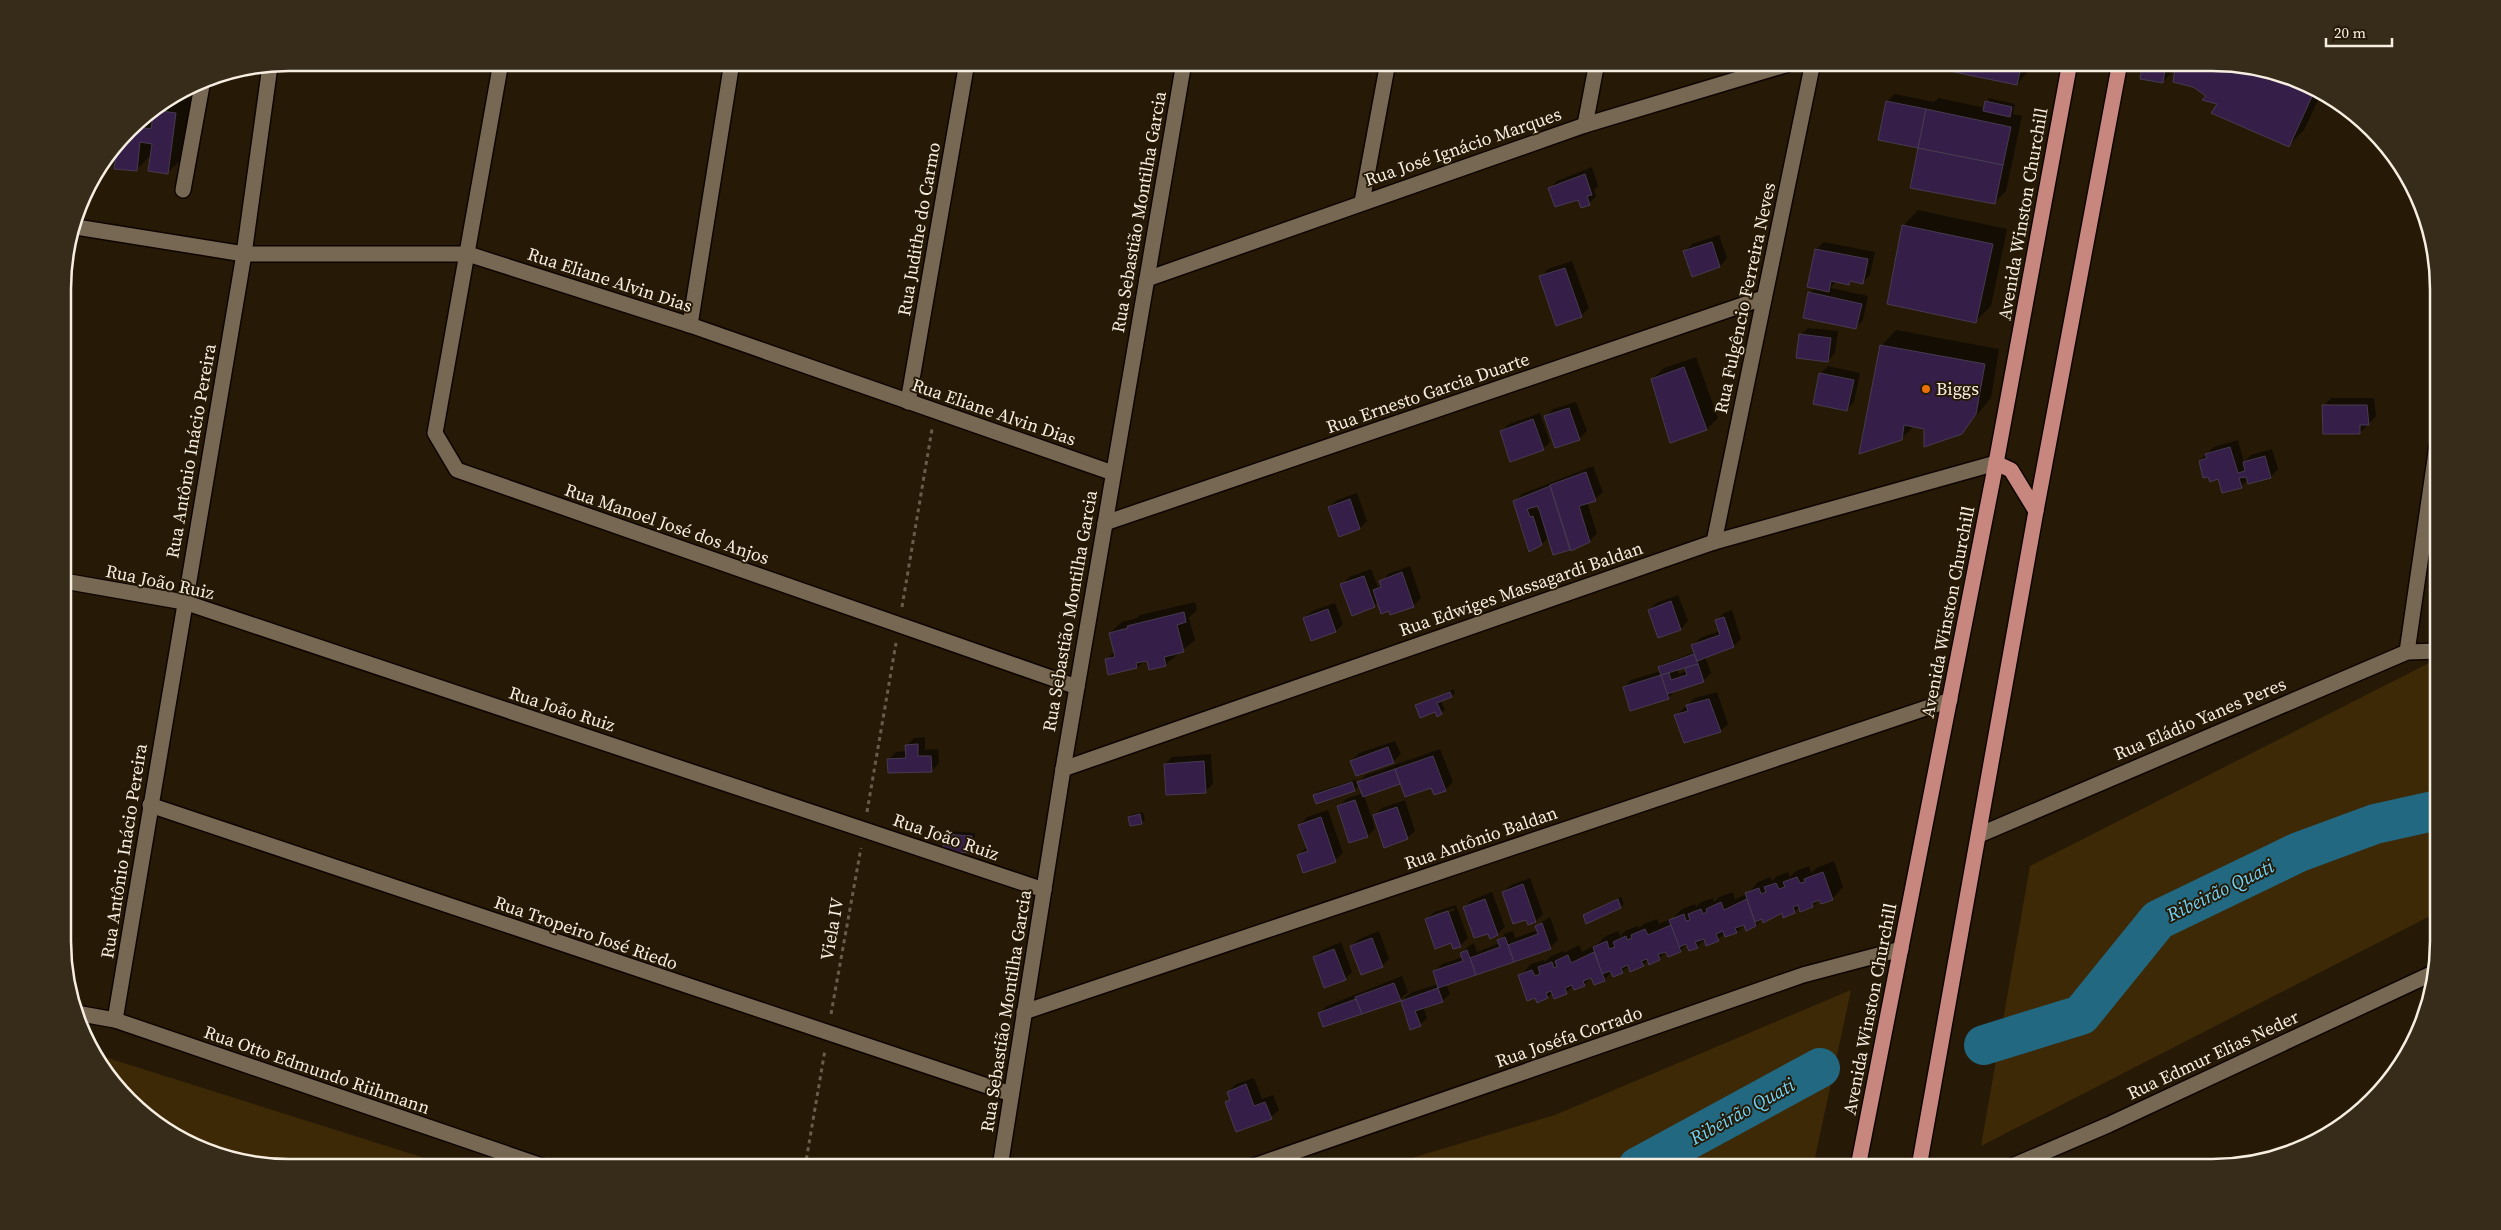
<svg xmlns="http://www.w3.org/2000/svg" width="2501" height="1230" font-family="'Source Serif 4',serif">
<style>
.green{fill:#3e2907}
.shadow{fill:#0007;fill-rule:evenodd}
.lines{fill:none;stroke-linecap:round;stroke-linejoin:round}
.river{stroke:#216880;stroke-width:40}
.building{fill:#351e48;stroke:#463b50}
.minor-casing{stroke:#0f0500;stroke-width:18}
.major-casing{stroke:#0f0500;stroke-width:18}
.path{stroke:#685d4c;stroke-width:3;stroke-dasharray:4 4;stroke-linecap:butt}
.minor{stroke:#776853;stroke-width:15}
.major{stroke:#c7877e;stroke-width:15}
.food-dot{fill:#e8710a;stroke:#261a07;stroke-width:2}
.labels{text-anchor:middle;stroke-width:4;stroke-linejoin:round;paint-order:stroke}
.street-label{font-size:18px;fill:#f7eee2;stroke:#261a07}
.poi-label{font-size:18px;fill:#f7eee2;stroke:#261a07;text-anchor:start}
.water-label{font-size:19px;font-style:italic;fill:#70d5fb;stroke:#261a07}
.rim{fill:none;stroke:#f7eee2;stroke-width:2.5}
</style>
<rect width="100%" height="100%" fill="#261a07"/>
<g class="green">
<path d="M2431,662h7v250l-457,234 49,-280z"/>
<path d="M1851,990l-38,177h-431l173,-52z"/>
<path d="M95,1054l358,113h-164l-100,-23 -80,-65z"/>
</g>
<g class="shadow">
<path d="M1937,62h93l-2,10 -11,12z"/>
<path d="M2144,62h68l100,24 19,12 -10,-4 -17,36 -15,15 -81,-49 -32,-28 -13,14z"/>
<path d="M1895,94l39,8 5,-4 46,10 4,-10 26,6 -2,10 9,2 -16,75 -12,12 -74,-59 -41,-5 8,-38z"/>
<path d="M176,96l15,2 -8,60 -16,15 -16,-18 -15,15 -21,-3 3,-21 21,-27z"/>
<path d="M1592,167l6,19 -4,4 2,6 -7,8 -39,-16 7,-7z"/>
<path d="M1918,210l89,19 -16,77 -15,15 -73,-95z"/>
<path d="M1719,235l8,23 -7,8 -36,-14 8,-8z"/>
<path d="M1824,242l51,10 -5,23 -7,7 -10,-2 -4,4 -13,-3 -5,7 37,8 -5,24 -7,8 -46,-35 5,-6 1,-38z"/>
<path d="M1572,261l17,47 -8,8 -40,-39 7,-8z"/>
<path d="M1808,328l30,3 -3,22 -7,8 -27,-26z"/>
<path d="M1896,330l103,19 -8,49 -30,35 -47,-7 -13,13 -20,-93z"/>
<path d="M1696,357l22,61 -11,11 -36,12 -19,-62 12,-11z"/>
<path d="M1828,366l32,7 -6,29 -7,8 -27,-36z"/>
<path d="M2331,398h43l2,18 -16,17 -36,-27z"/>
<path d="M1576,402l11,29 -8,8 -33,-22 7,-8z"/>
<path d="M1540,413l10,29 -7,7 -42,-18 8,-7z"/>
<path d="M2238,440l6,22 7,-7 21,-6 6,20 -7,8 -23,3 -7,6 -22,-8 -19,-17 14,-14z"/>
<path d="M1593,466l10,26 -8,7 -8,3 10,31 -7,8 -20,9 -16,4 -5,-17 -7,7 -28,-42 8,-8zM1539,505l1,4 -3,1 -1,-4z"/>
<path d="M1357,493l10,28 -7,7 -21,7 -10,-28 8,-7z"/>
<path d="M1410,566l11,32 -8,8 -24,3 -11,-7 -4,4 -32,-21 7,-8 22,-8 7,18 10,-13z"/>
<path d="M1678,595l10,26 -7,8 -22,8 -10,-27 7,-7z"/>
<path d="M1195,602l2,8 -8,8 6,22 -30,25 -17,-6 -11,8 -31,-7 9,-9 -5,-18 12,-11 15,-4 3,-3z"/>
<path d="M1335,603l8,21 -7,7 -24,9 -8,-22 8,-7z"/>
<path d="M1732,610l9,29 -7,7 -29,11 6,16 -8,8 -28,10 -7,7 -44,-10 7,-8 30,-9 -2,-4 4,-3 32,-12 -2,-7 7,-7 20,-7 -4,-10 8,-8zM1685,667l2,4 -8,3 -2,-5z"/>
<path d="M1454,689l1,4 -3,3 -11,5 4,9 -8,5 -2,-5 -19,-4z"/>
<path d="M1717,692l11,32 -8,7 -44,-16 19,-17z"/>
<path d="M925,737v13l13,-1 1,14 -7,8 -43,-12 7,-7 11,-1v-6l7,-7z"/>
<path d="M1395,741l6,13 -8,8 -42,-1 8,-8z"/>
<path d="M1440,749l13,33 -8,8 -44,-7 -37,12 11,33 -7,8 -18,6 -12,-35 8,-8 17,-6 -4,-8 -4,5 -41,6 3,-4 38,-12 2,4 9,-9z"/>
<path d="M1211,754l2,30 -8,7 -40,-27 7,-7z"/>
<path d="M1405,800l10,31 -8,7 -33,-22 8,-8z"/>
<path d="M1328,810l15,43 -8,7 -37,-5 9,-8 -7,-22 7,-8z"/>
<path d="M1143,812l2,8 -4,3 -12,-6 4,-3z"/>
<path d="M949,831l26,2 -1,15 -4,4 -25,-18z"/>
<path d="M1834,861l9,26 -11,12h-12l-7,7 -13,1 -6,5h-12l-19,6 -7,7 -9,4 -2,-5 -8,8 -11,4 -1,-3 -7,6h-13l-8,8 -10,-3 -7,7h-13l-8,8 -11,1 -5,5h-14l-7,7h-10l-8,8 -12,-3 -8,8h-10l-8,7h-13l-5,5 -28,-21 11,-12 13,-4 1,2 6,-6 13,-5v2l15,-8 3,7 15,-8 9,-8 12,-5 2,5 5,-5 13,-5 1,2 5,-4 13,-5 2,5 14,-6 9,-9 13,-5 1,3 5,-5 12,-4 1,4 5,-5 14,-5 2,7 12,-5 11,-12 12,-5 2,4 5,-5 11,-4 2,5 6,-6 13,-5 2,7 5,-5z"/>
<path d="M1530,878l13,36 -7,7 -9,-3 -24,-26 8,-7z"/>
<path d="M1492,892l13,35 -8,7 -33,-27 8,-7z"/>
<path d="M1621,897l3,7 -3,3 -37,8z"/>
<path d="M1456,905l12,33 -8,8 -9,-5 -25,-21 8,-8zM1454,908l1,2 -22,8v-3z"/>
<path d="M1550,917l8,23 -8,8 -104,36 4,10 -8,7 -19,6 4,11 -7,7 -18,-24 8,-8 28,-9 -4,-12 8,-8 21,-7 -2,-4 8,-7 5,-3 3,9 23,-9 -1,-3 7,-7 7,-2 2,7 23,-8 -2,-4z"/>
<path d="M1379,931l10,28 -7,7 -31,-20 8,-7z"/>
<path d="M1341,942l11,30 -7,7 -31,-22 8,-7z"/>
<path d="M1402,976l6,16 -8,7 -81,15 8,-8z"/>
<path d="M1254,1078l8,21 11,-4 6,15 -8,7 -44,-15 4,-4 -3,-6 8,-8z"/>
</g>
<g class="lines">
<g class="river">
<path d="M1984,1045l97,-30 77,-95 141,-68 76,-28 63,-14"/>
<path d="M1638,1167l182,-99"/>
</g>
</g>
<g class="building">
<path d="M1936,62h86l-5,23 -82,-17z"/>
<path d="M2143,62h23l-3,21 -23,-4z"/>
<path d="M2176,62h36l100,24 25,16 -23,-10 -25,55 -78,-34 6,-9 -15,-4 4,-4 -13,-9 -20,-5z"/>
<path d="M1886,101l40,8 -8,39 -40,-8z"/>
<path d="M1985,101l27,6 -2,10 -27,-6z"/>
<path d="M1926,109l85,18 -8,38 -85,-17z"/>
<path d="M154,110l22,3 -8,61 -20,-3 4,-27 -12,-2 -3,29 -23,-2 3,-21 22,-29 6,-4 -1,13 7,1z"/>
<path d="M1918,148l85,17 -8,39 -85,-16z"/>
<path d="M1585,174l7,21 -5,1 3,9 -9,3 -3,-8 -23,7 -7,-19z"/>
<path d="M1902,225l91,19 -17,79 -89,-19z"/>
<path d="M1712,242l8,25 -28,10 -9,-26z"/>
<path d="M1815,249l53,10 -5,25 -13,-3 -1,4 -18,-4 -2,11 -22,-5z"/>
<path d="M1565,268l17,49 -26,9 -17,-50z"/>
<path d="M1808,292l54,12 -6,25 -53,-11z"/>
<path d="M1799,334l32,4 -3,24 -32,-4z"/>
<path d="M1880,345l105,19 -9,50 -14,20 -38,13v-18l-20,-4 -2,15 -43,14z"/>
<path d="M1684,367l23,63 -37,13 -19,-64z"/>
<path d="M1819,373l35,7 -7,31 -34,-7z"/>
<path d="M2322,405h45l2,20h-9v9h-37z"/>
<path d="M1569,408l11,32 -25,8 -11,-32z"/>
<path d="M1533,419l11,31 -34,12 -10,-31z"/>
<path d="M2230,447l8,26 7,-2 -2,-9 22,-6 6,22 -23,6 -2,-7 -7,1 3,10 -20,5 -4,-14 -8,3 -2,-5 -5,1 -4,-17 8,-3 -2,-4z"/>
<path d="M1586,472l10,29 -17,5 11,36 -19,9 -21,-66z"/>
<path d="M1550,486l20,64 -17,5 -15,-49 -11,3 3,8 3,-1 9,29 -13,7 -16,-51z"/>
<path d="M1350,499l10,30 -21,8 -11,-30z"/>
<path d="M1402,572l12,35 -24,8 -1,-4 -8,3 -8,-24 8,-3 -2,-6z"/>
<path d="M1364,576l11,31 -23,9 -12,-32z"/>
<path d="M1671,601l10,29 -23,8 -10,-28z"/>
<path d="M1328,609l8,23 -25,9 -8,-23z"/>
<path d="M1184,612l2,10 -9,3 7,27 -20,5 2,9 -17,4 -2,-9 -11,2 1,5 -29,7 -3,-16 10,-2 -6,-24 19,-5 -1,-2z"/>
<path d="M1724,617l10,30 -37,14 -6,-16 29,-10 -5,-15z"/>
<path d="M1694,654l4,10 -37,11 -3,-8z"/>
<path d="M1698,664l6,18 -37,12 -6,-19 8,-2 2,7 16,-5 -2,-7z"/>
<path d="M1661,675l8,24 -39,12 -7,-24z"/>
<path d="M1450,692l2,5 -15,6 5,11 -5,3 -2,-5 -15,6 -5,-13z"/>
<path d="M1709,699l12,33 -37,11 -10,-28 14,-4 -2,-6z"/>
<path d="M918,744v12h13l1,16 -44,1 -1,-14 19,-1 -1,-13z"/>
<path d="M1388,747l6,16 -38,13 -6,-15z"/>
<path d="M1433,756l13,35 -12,4 -3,-7 -26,9 -10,-28z"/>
<path d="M1204,761l2,32 -40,2 -2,-31z"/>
<path d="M1395,769l5,15 -37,13 -6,-15z"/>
<path d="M1352,782l3,9 -39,13 -3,-9z"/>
<path d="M1355,800l13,37 -19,6 -12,-37z"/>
<path d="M1397,807l11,32 -24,9 -11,-33z"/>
<path d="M1140,814l2,10 -12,2 -2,-9z"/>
<path d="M1321,817l15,45 -33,11 -6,-18 11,-4 -10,-26z"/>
<path d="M944,834l28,2 -1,17 -28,-2z"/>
<path d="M1823,872l10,28 -12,4 -2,-4 -7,3 1,4 -13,5 -2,-7 -5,2 2,6 -12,5 -1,-5 -19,10 -1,-4 -7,3 -10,-29 14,-5 2,6 5,-2 -2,-5 12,-4 3,6 6,-2 -2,-5 14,-5 3,6 5,-1 -1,-3z"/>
<path d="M1523,884l13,38 -8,3 -2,-5 -13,4 -11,-32z"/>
<path d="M1485,899l13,36 -8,4 -2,-5 -14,4 -11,-31z"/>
<path d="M1618,899l3,9 -35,16 -3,-9z"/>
<path d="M1747,899l9,27 -10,5 -2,-6 -9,3 2,5 -12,4 -2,-6 -7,3 3,7 -13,5 -2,-7 -9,3 3,6 -9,3 -3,-7 -7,3 -10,-27 15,-6 2,7 4,-1 -2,-6 13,-5 2,5 4,-2 -1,-3 15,-7 3,8z"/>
<path d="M1448,911l13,36 -8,2 -2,-6 -16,6 -10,-30z"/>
<path d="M1542,923l9,26 -37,13 -6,-17 30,-11 -3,-8z"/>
<path d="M1671,925l10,27 -13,5 -2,-5 -8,2 2,6 -11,5 -2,-6 -6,2 3,5 -14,6 -2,-7 -7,3 2,5 -10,4 -3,-6 -8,3 -9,-27 14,-6 2,8 6,-2 -2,-5 13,-6 1,4 5,-2 -1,-3 14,-6 3,6z"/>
<path d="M1505,937l9,25 -38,13 -6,-17 30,-11 -3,-7z"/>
<path d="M1372,938l11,29 -22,8 -11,-29z"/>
<path d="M1334,949l12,31 -22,8 -11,-31z"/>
<path d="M1467,950l9,25 -38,13 -5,-17 30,-10 -3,-8z"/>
<path d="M1594,952l11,29 -11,4 -3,-7 -8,3 2,5 -11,4 -2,-5 -7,3 2,6 -13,5 -3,-8 -5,2 2,5 -11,5 -2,-5 -8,3 -9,-26 14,-5 3,6 5,-2 -2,-7 14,-5 2,6 3,-1 -2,-6 13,-6 3,8z"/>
<path d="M1394,983l7,18 -39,13 -7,-17z"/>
<path d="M1438,988l5,14 -28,9 6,15 -11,4 -9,-29z"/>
<path d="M1356,999l6,15 -39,13 -5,-14z"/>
<path d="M1246,1084l8,22 11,-4 7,17 -36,13 -11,-30 5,-2 -3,-8z"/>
</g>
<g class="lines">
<defs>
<g id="minor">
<path d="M501,62l-66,371 22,37 620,217"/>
<path d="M1585,125l12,-63"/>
<path d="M183,190l20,-110"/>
<path d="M1362,202l26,-140"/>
<path d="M76,227l168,27h224l222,71 423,148"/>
<path d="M1147,279l438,-154 210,-63"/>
<path d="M690,325l42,-263"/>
<path d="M908,402l59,-340"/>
<path d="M1105,523l658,-225"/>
<path d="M1714,542l99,-480"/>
<path d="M64,581l120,21 860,288"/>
<path d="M2407,652l30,-207"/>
<path d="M1063,769l651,-227 282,-79"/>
<path d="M150,805l861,289"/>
<path d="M1979,835l428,-183 31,-1"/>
<path d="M1024,1012l926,-312"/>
<path d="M76,1013l39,7 430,147"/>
<path d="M115,1020l129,-766 26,-188"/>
<path d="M1000,1167l63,-398 121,-707"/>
<path d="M1251,1167l552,-192 98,-26"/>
<path d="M2010,1167l98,-42 323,-151"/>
</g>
<g id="major">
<path d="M1996,463l15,7 25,41"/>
<path d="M1858,1167l138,-704 74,-401"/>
<path d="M1919,1167l117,-656 84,-449"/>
</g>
</defs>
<use href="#minor" class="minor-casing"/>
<use href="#major" class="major-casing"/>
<g class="path">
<path d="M902,607l30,-178"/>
<path d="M867,812l29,-169"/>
<path d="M831,1014l30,-166"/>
<path d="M805,1167l20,-117"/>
</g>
<use href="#minor" class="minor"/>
<use href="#major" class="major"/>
</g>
<circle class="food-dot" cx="1926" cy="389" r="5"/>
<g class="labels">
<g class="street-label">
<text transform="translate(1463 147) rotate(-19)" y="6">Rua José Ignácio Marques</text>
<text transform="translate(1139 212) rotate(-80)" y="6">Rua Sebastião Montilha Garcia</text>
<text transform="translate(2023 214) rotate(-80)" y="6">Avenida Winston Churchill</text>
<text transform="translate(919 229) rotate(-80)" y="6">Rua Judithe do Carmo</text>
<text transform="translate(610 280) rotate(18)" y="6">Rua Eliane Alvin Dias</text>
<text transform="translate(1745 298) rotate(-78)" y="6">Rua Fulgêncio Ferreira Neves</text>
<text transform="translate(1428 393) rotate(-19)" y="6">Rua Ernesto Garcia Duarte</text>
<text transform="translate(994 412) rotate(19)" y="6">Rua Eliane Alvin Dias</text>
<text transform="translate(191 451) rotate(-80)" y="6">Rua Antônio Inácio Pereira</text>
<text transform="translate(667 524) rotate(19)" y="6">Rua Manoel José dos Anjos</text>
<text transform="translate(160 582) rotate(12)" y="6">Rua João Ruiz</text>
<text transform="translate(1521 589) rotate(-19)" y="6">Rua Edwiges Massagardi Baldan</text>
<text transform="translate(1070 611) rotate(-80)" y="6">Rua Sebastião Montilha Garcia</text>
<text transform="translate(1948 612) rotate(-79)" y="6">Avenida Winston Churchill</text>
<text transform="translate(562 709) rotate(18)" y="6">Rua João Ruiz</text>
<text transform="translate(2200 719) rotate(-23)" y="6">Rua Eládio Yanes Peres</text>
<text transform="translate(946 837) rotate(19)" y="6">Rua João Ruiz</text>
<text transform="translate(1481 838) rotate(-19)" y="6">Rua Antônio Baldan</text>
<text transform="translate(124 851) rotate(-81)" y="6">Rua Antônio Inácio Pereira</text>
<text transform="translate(832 929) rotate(-80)" y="6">Viela IV</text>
<text transform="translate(586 933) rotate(19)" y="6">Rua Tropeiro José Riedo</text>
<text transform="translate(1870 1009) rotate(-79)" y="6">Avenida Winston Churchill</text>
<text transform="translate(1006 1011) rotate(-81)" y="6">Rua Sebastião Montilha Garcia</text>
<text transform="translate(1569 1037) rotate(-19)" y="6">Rua Joséfa Corrado</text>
<text transform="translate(2213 1055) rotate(-25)" y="6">Rua Edmur Elias Neder</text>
<text transform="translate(317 1070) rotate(19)" y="6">Rua Otto Edmundo Riihmann</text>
</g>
<g class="poi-label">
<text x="1936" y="395">Biggs</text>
</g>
<g class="water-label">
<text transform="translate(2220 890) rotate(-26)" y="7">Ribeirão Quati</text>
<text transform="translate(1742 1111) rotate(-29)" y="7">Ribeirão Quati</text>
</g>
</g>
<path d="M0 0H2501V1230H0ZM289 71H2212A218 218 0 0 1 2430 289V941A218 218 0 0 1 2212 1159H289A218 218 0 0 1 71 941V289A218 218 0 0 1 289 71Z" fill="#372b19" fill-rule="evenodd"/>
<path class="rim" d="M289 71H2212A218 218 0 0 1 2430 289V941A218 218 0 0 1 2212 1159H289A218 218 0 0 1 71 941V289A218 218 0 0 1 289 71Z"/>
<path d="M2326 38v8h66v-8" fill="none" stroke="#f7eee2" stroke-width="2.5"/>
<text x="2334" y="38" font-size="15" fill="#f7eee2" stroke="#261a07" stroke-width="4" paint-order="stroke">20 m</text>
</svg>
